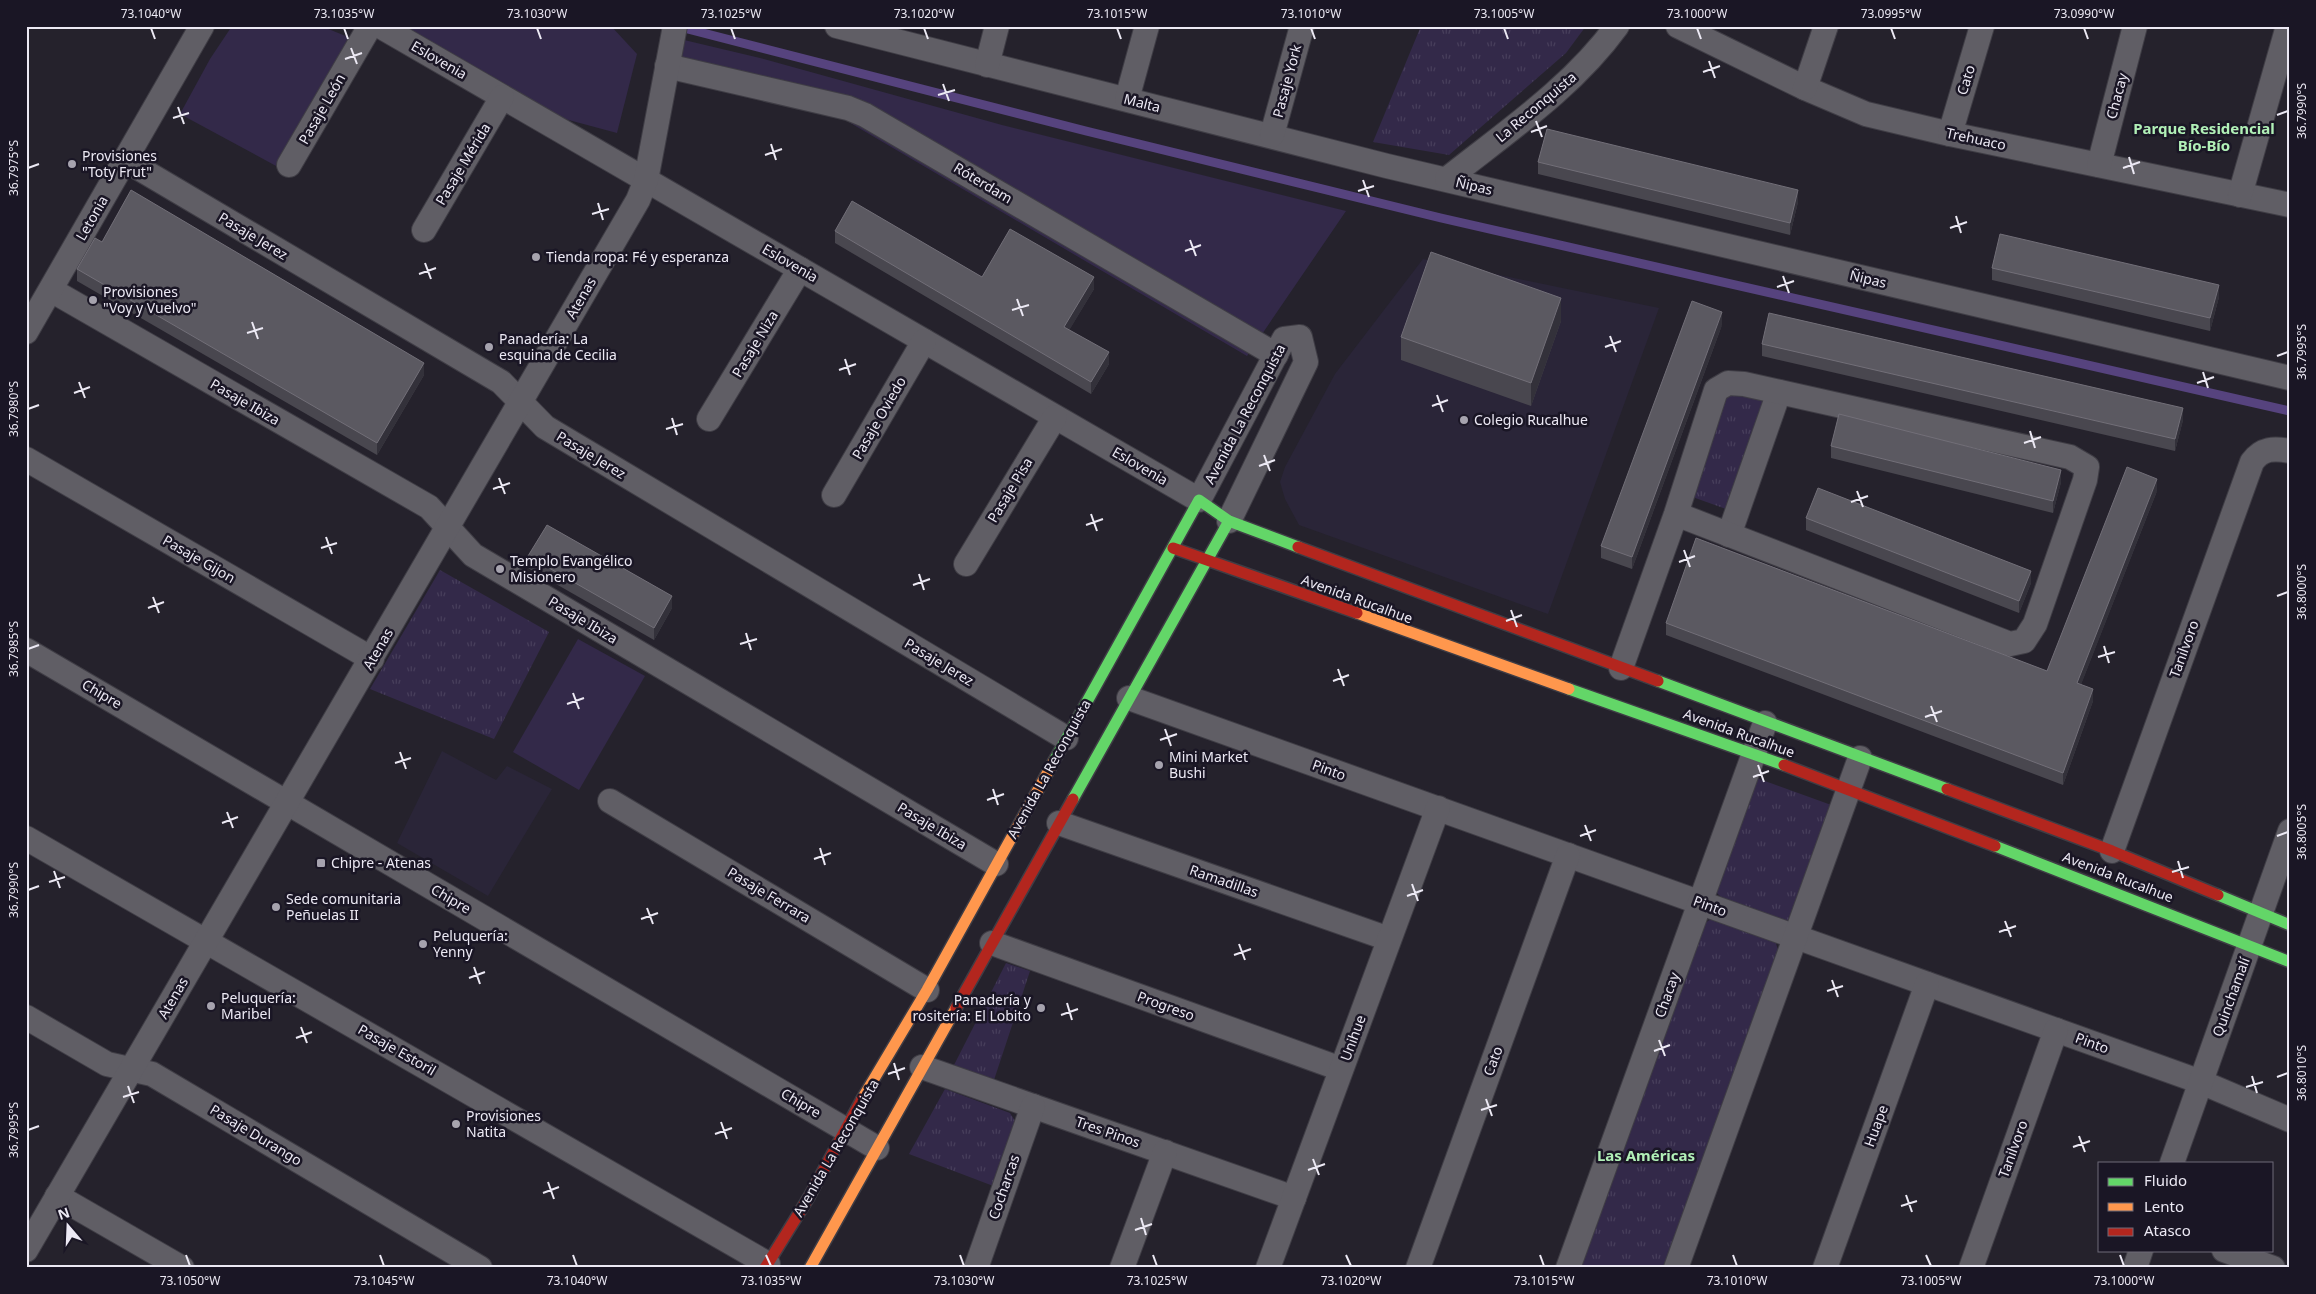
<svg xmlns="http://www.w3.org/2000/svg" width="2316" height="1294" font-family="'Noto Sans',sans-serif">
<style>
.built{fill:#2a2538}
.green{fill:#332949}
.park{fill:url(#park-tufts)}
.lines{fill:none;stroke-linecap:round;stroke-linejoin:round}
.stream{stroke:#56437e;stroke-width:9}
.street-casing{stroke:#3f3d45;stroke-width:26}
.fast-casing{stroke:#3f3d45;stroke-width:14}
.slow-casing{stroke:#3f3d45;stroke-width:14}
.jam-casing{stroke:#3f3d45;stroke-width:14}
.street{stroke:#605e65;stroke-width:24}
.fast{stroke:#63d668;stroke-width:11}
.slow{stroke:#ff974d;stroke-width:11}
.jam{stroke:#b3261e;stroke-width:11}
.wall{fill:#49474f}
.shaded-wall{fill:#33313a}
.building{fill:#5b5961;stroke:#726f78}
.ticks{fill:none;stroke:#ece9f4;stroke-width:2}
.poi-dot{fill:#a6a3ae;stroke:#1a1625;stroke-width:2}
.labels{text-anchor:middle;stroke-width:5;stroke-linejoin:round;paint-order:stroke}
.street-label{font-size:14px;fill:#ece9f4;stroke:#1a1625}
.poi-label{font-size:14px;fill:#ece9f4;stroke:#1a1625;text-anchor:start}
.neighbourhood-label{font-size:15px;font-weight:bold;fill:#b1f0b7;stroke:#1a1625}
.neatline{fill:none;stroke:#ece9f4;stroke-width:2}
.ticks-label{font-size:12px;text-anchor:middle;fill:#ece9f4}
</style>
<defs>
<pattern id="park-tufts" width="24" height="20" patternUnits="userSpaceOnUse" patternTransform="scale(1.25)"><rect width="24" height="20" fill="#332949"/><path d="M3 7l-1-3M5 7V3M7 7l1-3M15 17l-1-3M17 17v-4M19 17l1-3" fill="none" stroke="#473e5b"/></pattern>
</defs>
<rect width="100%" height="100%" fill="#25222c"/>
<g class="built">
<path d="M1423,259l236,49 -111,306 -249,-89 -14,-26 -5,-17 5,-15 50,-93z"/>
<path d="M442,751l54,29 11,-14 45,23 -64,107 -91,-53z"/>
</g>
<g class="green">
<path d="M232,26h89l32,13 -75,128 -98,-53 30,-55z"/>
<path d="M391,26h220l26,28 -20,79 -67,-18z"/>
<path d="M663,35l97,23 242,67 344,86 -99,145 -400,-235 -166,-58z"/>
<path d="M578,639l67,37 -66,114 -66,-38z"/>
</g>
<g class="park">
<path d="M1421,26h165l-20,27 -117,102 -76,-13z"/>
<path d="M1736,394l30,7 -40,108 -39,-14 33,-96z"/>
<path d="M440,570l109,62 -55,107 -124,-50z"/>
<path d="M1754,777l80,29 -38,111 -12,5 -61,-23 -9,-9z"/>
<path d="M1715,917l59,20 4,13 -111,318h-88l122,-343z"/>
<path d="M1006,963l24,8 -37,112 -40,-16z"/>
<path d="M945,1089l65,24 7,11 -21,63 -87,-33z"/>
</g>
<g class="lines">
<path class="stream" d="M676,26l410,105 355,87 849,193"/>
<defs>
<g id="street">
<path d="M380,26l819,474 85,-161 16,-2 6,25 -77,159"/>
<path d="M837,26l550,140 903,212"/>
<path d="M1678,26l127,62 61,26 84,20 340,71"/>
<path d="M987,65l10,-39"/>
<path d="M667,66l181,42 17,7 411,240"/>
<path d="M1805,88l21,-62"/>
<path d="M1127,99l20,-73"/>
<path d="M1950,134l32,-108"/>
<path d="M1272,135l30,-109"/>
<path d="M125,160l376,222 44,45 521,311"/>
<path d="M289,165l81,-139"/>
<path d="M2099,165l36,-139"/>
<path d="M1447,179c59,-47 125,-91 170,-153"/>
<path d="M2240,195l48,-169"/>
<path d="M424,230l78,-133"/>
<path d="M51,290l378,217 44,48 523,309"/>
<path d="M26,332l176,-306"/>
<path d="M709,419l91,-150"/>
<path d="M26,459l346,200"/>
<path d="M834,495l90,-154"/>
<path d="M1729,535l50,-143"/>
<path d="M966,564l89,-147"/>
<path d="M26,650l851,498"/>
<path d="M1621,668l55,-154 40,-124 12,-7 16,1 326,73 17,10 -2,13 -50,144 -11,17 -14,3 -334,-130"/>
<path d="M1129,698l1072,384 89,38"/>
<path d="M610,801l317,189"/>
<path d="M1059,823l330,116"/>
<path d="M26,838l742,426"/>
<path d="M2112,851l140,-389c10,-14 22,-14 38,-11"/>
<path d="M992,943l349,126"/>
<path d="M26,1017l81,47 45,10 328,194"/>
<path d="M922,1067l372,131"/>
<path d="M2172,1163l118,-332"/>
<path d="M57,1196l125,72"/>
<path d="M26,1250l612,-1050 8,-20 29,-154"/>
<path d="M2224,1250l49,18"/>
<path d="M976,1268l57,-162"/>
<path d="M1122,1268l43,-116"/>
<path d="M1268,1268l170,-460"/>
<path d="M1418,1268l150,-413"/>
<path d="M1568,1268l197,-545"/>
<path d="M1676,1268l184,-510"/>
<path d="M1825,1268l102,-284"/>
<path d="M1971,1268l85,-238"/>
<path d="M2135,1268l6,-18"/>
</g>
<g id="fast">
<path d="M1658,681l289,108"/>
<path d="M1569,689l215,76"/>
<path d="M1054,761l145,-261 30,21 69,26"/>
<path d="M1073,799l156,-278"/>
<path d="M1995,846l295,116"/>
<path d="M2218,895l72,30"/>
</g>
<g id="slow">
<path d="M1357,613l212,76"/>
<path d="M862,1099l65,-109 127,-229"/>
<path d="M810,1268l146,-260"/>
</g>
<g id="jam">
<path d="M1298,547l360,134"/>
<path d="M1173,548l184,65"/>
<path d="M1784,765l211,81"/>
<path d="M1947,789l165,62 106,44"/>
<path d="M956,1008l117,-209"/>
<path d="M765,1268l44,-71 53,-98"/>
</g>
</defs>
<use href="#street" class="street-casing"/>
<use href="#fast" class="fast-casing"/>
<use href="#slow" class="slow-casing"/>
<use href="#jam" class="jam-casing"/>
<use href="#street" class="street"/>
<use href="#fast" class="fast"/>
<use href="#slow" class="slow"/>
<use href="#jam" class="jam"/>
</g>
<g class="wall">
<path d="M1538,162l260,40 -8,33 -252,-61z"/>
<path d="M835,231l147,46 112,12 -25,41 40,34 -18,30 -256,-151z"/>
<path d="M102,242l322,133 -47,80 -300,-174v-12z"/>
<path d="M1992,268l227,29 -9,34 -218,-51z"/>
<path d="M1561,321l-30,85 -130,-46v-23z"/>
<path d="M1722,325l-90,244 -31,-11v-12z"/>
<path d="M1762,344l421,76 -8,31 -413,-95z"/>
<path d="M1831,446l230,36 -8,31 -222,-55z"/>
<path d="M2157,491l-76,193 12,17 -30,84 -397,-150v-12l381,48z"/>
<path d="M1806,518l225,65 -12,30 -213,-83z"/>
<path d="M528,556l144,52 -18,32 -126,-72z"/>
</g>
<g class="shaded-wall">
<path d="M1798,190v12l-8,33v-12z"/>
<path d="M1094,277v12l-30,50v-12z"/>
<path d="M2219,285v12l-9,34v-13z"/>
<path d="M1561,298v23l-30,85v-23z"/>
<path d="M1722,312v13l-90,244v-12z"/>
<path d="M1109,352v12l-18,30v-12z"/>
<path d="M424,363v12l-47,80v-12z"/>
<path d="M2183,408v12l-8,31v-12z"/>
<path d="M2061,470v12l-8,31v-12z"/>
<path d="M2157,479v12l-80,204v-12z"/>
<path d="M2031,571v12l-12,30v-12z"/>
<path d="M672,596v12l-18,32v-12z"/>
<path d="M2093,689v12l-30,84v-12z"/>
</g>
<g class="building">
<path d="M1547,129l251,61 -8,33 -252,-61z"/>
<path d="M131,190l293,173 -47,80 -300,-174 18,-31 7,4z"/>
<path d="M852,201l130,76 28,-48 84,48 -30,50 45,25 -18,30 -256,-151z"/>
<path d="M2000,234l219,51 -9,33 -218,-50z"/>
<path d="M1431,252l130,46 -30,85 -130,-46z"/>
<path d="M1692,301l30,11 -90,245 -31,-11z"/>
<path d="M1769,313l414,95 -8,31 -413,-95z"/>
<path d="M1839,414l222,56 -8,31 -222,-55z"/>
<path d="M2127,467l30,12 -80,204 16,6 -30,84 -397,-150 30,-85 351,133z"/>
<path d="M1818,488l213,83 -12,30 -213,-83z"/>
<path d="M547,525l125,71 -18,32 -126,-72z"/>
</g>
<path class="ticks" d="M151,28l4,11M344,28l4,11M537,28l4,11M731,28l4,11M924,28l4,11M1117,28l4,11M1311,28l4,11M1504,28l4,11M1697,28l4,11M1891,28l4,11M2084,28l4,11M351,48l6,16M345,59l17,-6M1709,61l6,17M1703,72l17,-6M943,84l6,17M938,95l17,-5M178,107l6,17M2277,115l11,-4M173,118l16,-5M1536,121l6,16M1531,132l16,-6M771,144l5,16M765,155l17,-6M2129,157l5,17M28,168l11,-4M2123,168l17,-6M1363,180l6,17M1358,191l16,-5M598,203l5,17M592,214l17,-5M1956,216l5,17M1950,228l17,-6M1190,240l6,16M1185,251l16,-6M425,263l6,16M419,274l17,-6M1783,276l6,17M1777,287l17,-6M1017,299l6,17M1012,310l17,-5M252,322l6,17M247,333l16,-5M1610,336l6,16M1605,347l16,-6M2277,356l11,-4M845,359l5,16M839,370l17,-6M2203,372l5,16M79,382l6,16M2197,383l17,-6M74,393l16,-6M1437,395l6,17M1432,406l16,-6M28,409l11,-4M672,418l5,17M666,429l17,-5M2030,431l5,17M2024,443l17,-6M1264,455l6,16M1259,466l16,-6M499,478l6,16M493,489l17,-6M1857,491l6,16M1851,502l17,-6M1091,514l6,17M1086,525l17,-6M326,537l6,17M321,548l16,-5M1684,550l6,17M1679,562l16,-6M919,574l5,16M913,585l17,-6M2277,596l11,-4M153,597l6,16M148,608l16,-6M1511,610l6,17M1506,621l16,-6M746,633l5,17M740,644l17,-5M2104,646l5,17M28,649l11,-4M2098,657l17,-5M1338,669l6,17M1333,681l16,-6M573,693l6,16M567,704l17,-6M1931,706l6,16M1925,717l17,-6M1165,729l6,17M1160,740l17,-6M400,752l6,17M395,763l16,-5M1758,765l6,17M1753,777l16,-6M993,789l5,16M987,800l17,-6M227,812l6,16M222,823l16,-6M1585,825l6,16M1580,836l16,-6M2277,836l11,-4M820,848l5,17M814,859l17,-6M2178,861l5,17M54,871l6,17M2172,872l17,-5M49,882l16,-5M1412,884l6,17M28,890l11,-4M1407,896l16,-6M647,908l6,16M641,919l17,-6M2005,921l6,16M1999,932l17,-6M1239,944l6,16M1234,955l17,-6M474,967l6,17M469,978l16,-6M1832,980l6,17M1827,991l16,-5M1067,1003l5,17M1061,1015l17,-6M301,1027l6,16M296,1038l16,-6M1659,1040l6,16M1654,1051l16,-6M894,1063l5,17M888,1074l17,-6M2252,1076l5,17M2277,1077l11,-4M128,1086l6,17M2246,1087l17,-5M123,1097l16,-5M1486,1099l6,17M1481,1110l16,-5M721,1122l6,17M28,1130l11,-4M715,1134l17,-6M2079,1136l6,16M2073,1147l17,-6M1313,1159l6,16M1308,1170l17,-6M548,1182l6,17M543,1193l16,-6M1906,1195l6,17M1901,1206l16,-5M1141,1218l5,17M1135,1230l17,-6M186,1255l4,11M380,1255l4,11M573,1255l4,11M766,1255l5,11M960,1255l4,11M1153,1255l4,11M1346,1255l5,11M1540,1255l4,11M1733,1255l4,11M1926,1255l5,11M2120,1255l4,11"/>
<g class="poi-dot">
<circle cx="72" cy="164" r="5"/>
<circle cx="536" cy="257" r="5"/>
<circle cx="93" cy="300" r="5"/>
<circle cx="489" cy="347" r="5"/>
<circle cx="1464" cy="420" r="5"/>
<circle cx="500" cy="569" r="5"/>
<circle cx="1159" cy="765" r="5"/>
<rect x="316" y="858" width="10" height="10" rx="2.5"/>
<circle cx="276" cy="907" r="5"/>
<circle cx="423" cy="944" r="5"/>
<circle cx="211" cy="1006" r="5"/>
<circle cx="1041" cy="1008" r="5"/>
<circle cx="456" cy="1124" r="5"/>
</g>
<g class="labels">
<g class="street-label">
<text transform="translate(439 60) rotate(30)" y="5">Eslovenia</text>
<text transform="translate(1966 80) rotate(-73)" y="5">Cato</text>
<text transform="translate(1287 81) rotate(-75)" y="5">Pasaje York</text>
<text transform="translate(2117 96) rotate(-75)" y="5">Chacay</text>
<text transform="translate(1142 103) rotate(14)" y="5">Malta</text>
<text transform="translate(1536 107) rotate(-40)" y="5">La Reconquista</text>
<text transform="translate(322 109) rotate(-60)" y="5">Pasaje León</text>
<text transform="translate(1976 139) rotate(12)" y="5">Trehuaco</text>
<text transform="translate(463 164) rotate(-59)" y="5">Pasaje Mérida</text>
<text transform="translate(983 183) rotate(31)" y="5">Róterdam</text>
<text transform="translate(1474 186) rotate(13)" y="5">Ñipas</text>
<text transform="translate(92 218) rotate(-60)" y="5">Letonia</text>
<text transform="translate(253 236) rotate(31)" y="5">Pasaje Jerez</text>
<text transform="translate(790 263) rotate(30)" y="5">Eslovenia</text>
<text transform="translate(1868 279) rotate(13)" y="5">Ñipas</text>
<text transform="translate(581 298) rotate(-60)" y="5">Atenas</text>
<text transform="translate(755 344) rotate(-59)" y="5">Pasaje Niza</text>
<text transform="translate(245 402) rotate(30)" y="5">Pasaje Ibiza</text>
<text transform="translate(1245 414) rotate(-62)" y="5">Avenida La Reconquista</text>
<text transform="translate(879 418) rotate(-60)" y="5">Pasaje Oviedo</text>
<text transform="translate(591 455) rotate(31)" y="5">Pasaje Jerez</text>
<text transform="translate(1140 466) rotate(30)" y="5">Eslovenia</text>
<text transform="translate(1010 490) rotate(-59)" y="5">Pasaje Pisa</text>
<text transform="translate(199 559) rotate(30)" y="5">Pasaje Gijon</text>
<text transform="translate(1357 599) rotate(20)" y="5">Avenida Rucalhue</text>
<text transform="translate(583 620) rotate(31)" y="5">Pasaje Ibiza</text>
<text transform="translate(378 649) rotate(-60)" y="5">Atenas</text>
<text transform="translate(2184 649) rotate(-70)" y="5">Tanilvoro</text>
<text transform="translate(939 662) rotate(31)" y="5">Pasaje Jerez</text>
<text transform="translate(102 694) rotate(30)" y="5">Chipre</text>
<text transform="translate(1739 733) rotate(20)" y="5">Avenida Rucalhue</text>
<text transform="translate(1049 769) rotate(-61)" y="5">Avenida La Reconquista</text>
<text transform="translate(1329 770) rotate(20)" y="5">Pinto</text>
<text transform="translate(932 826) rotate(31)" y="5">Pasaje Ibiza</text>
<text transform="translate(2118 877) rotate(21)" y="5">Avenida Rucalhue</text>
<text transform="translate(1224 881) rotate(19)" y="5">Ramadillas</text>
<text transform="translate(769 895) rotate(31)" y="5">Pasaje Ferrara</text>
<text transform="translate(451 899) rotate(30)" y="5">Chipre</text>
<text transform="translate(1710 906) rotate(20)" y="5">Pinto</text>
<text transform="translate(1667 995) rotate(-70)" y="5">Chacay</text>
<text transform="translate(2231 997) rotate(-70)" y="5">Quinchamalí</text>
<text transform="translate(173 998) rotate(-60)" y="5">Atenas</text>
<text transform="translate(1166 1006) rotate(20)" y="5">Progreso</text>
<text transform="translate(1353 1038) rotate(-70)" y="5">Unihue</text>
<text transform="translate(2092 1043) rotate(20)" y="5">Pinto</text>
<text transform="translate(397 1050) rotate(30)" y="5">Pasaje Estoril</text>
<text transform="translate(1493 1061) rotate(-70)" y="5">Cato</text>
<text transform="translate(801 1103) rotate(30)" y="5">Chipre</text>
<text transform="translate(1876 1126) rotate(-70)" y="5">Huape</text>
<text transform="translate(1108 1132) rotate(19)" y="5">Tres Pinos</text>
<text transform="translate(256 1135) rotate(31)" y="5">Pasaje Durango</text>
<text transform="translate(836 1148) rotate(-60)" y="5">Avenida La Reconquista</text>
<text transform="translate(2013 1149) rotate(-70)" y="5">Tanilvoro</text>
<text transform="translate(1004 1187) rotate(-71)" y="5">Cocharcas</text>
</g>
<g class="poi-label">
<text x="82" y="161">Provisiones<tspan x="82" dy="16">"Toty Frut"</tspan></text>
<text x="546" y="262">Tienda ropa: Fé y esperanza</text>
<text x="103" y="297">Provisiones<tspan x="103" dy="16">"Voy y Vuelvo"</tspan></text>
<text x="499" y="344">Panadería: La<tspan x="499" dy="16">esquina de Cecilia</tspan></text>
<text x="1474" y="425">Colegio Rucalhue</text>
<text x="510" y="566">Templo Evangélico<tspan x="510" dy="16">Misionero</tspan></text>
<text x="1169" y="762">Mini Market<tspan x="1169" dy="16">Bushi</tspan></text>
<text x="331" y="868">Chipre - Atenas</text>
<text x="286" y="904">Sede comunitaria<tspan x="286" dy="16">Peñuelas II</tspan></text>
<text x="433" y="941">Peluquería:<tspan x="433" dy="16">Yenny</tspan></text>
<text x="221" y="1003">Peluquería:<tspan x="221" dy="16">Maribel</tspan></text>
<text x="1031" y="1005" text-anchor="end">Panadería y<tspan x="1031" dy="16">rositería: El Lobito</tspan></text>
<text x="466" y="1121">Provisiones<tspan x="466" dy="16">Natita</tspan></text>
</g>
<g class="neighbourhood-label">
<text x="2204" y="134">Parque Residencial<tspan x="2204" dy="17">Bío-Bío</tspan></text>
<text x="1646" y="1161">Las Américas</text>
</g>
</g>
<rect width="2316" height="1294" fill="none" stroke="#1a1625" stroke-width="55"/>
<rect x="2098" y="1162" width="175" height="90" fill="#1a1625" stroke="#6e6a78"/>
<rect x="2108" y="1178" width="25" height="8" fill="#63d668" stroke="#6e6a78"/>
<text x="2144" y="1186" font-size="15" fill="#ece9f4">Fluido</text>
<rect x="2108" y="1203" width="25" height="8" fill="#ff974d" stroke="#6e6a78"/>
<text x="2144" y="1212" font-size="15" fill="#ece9f4">Lento</text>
<rect x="2108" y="1228" width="25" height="8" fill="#b3261e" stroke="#6e6a78"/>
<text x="2144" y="1236" font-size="15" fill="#ece9f4">Atasco</text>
<g transform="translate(68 1226) rotate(341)" stroke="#1a1625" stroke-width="4" paint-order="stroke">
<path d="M0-4L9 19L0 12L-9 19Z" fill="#ece9f4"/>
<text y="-8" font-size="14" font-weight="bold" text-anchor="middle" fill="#ece9f4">N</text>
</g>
<rect x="28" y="28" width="2260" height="1238" class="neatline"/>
<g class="ticks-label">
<text x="151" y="18">73.1040°W</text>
<text x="344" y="18">73.1035°W</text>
<text x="537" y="18">73.1030°W</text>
<text x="731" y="18">73.1025°W</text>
<text x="924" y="18">73.1020°W</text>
<text x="1117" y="18">73.1015°W</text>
<text x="1311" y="18">73.1010°W</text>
<text x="1504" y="18">73.1005°W</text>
<text x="1697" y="18">73.1000°W</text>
<text x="1891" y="18">73.0995°W</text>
<text x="2084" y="18">73.0990°W</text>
<text transform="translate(2302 111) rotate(-90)" y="4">36.7990°S</text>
<text transform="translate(14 168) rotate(-90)" y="4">36.7975°S</text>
<text transform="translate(2302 352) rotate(-90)" y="4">36.7995°S</text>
<text transform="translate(14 409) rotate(-90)" y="4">36.7980°S</text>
<text transform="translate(2302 592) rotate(-90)" y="4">36.8000°S</text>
<text transform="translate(14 649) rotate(-90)" y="4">36.7985°S</text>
<text transform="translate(2302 832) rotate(-90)" y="4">36.8005°S</text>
<text transform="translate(14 890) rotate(-90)" y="4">36.7990°S</text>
<text transform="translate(2302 1073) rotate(-90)" y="4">36.8010°S</text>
<text transform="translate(14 1130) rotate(-90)" y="4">36.7995°S</text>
<text x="190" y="1285">73.1050°W</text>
<text x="384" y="1285">73.1045°W</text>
<text x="577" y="1285">73.1040°W</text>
<text x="771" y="1285">73.1035°W</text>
<text x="964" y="1285">73.1030°W</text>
<text x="1157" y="1285">73.1025°W</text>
<text x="1351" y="1285">73.1020°W</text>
<text x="1544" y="1285">73.1015°W</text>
<text x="1737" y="1285">73.1010°W</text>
<text x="1931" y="1285">73.1005°W</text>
<text x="2124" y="1285">73.1000°W</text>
</g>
</svg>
